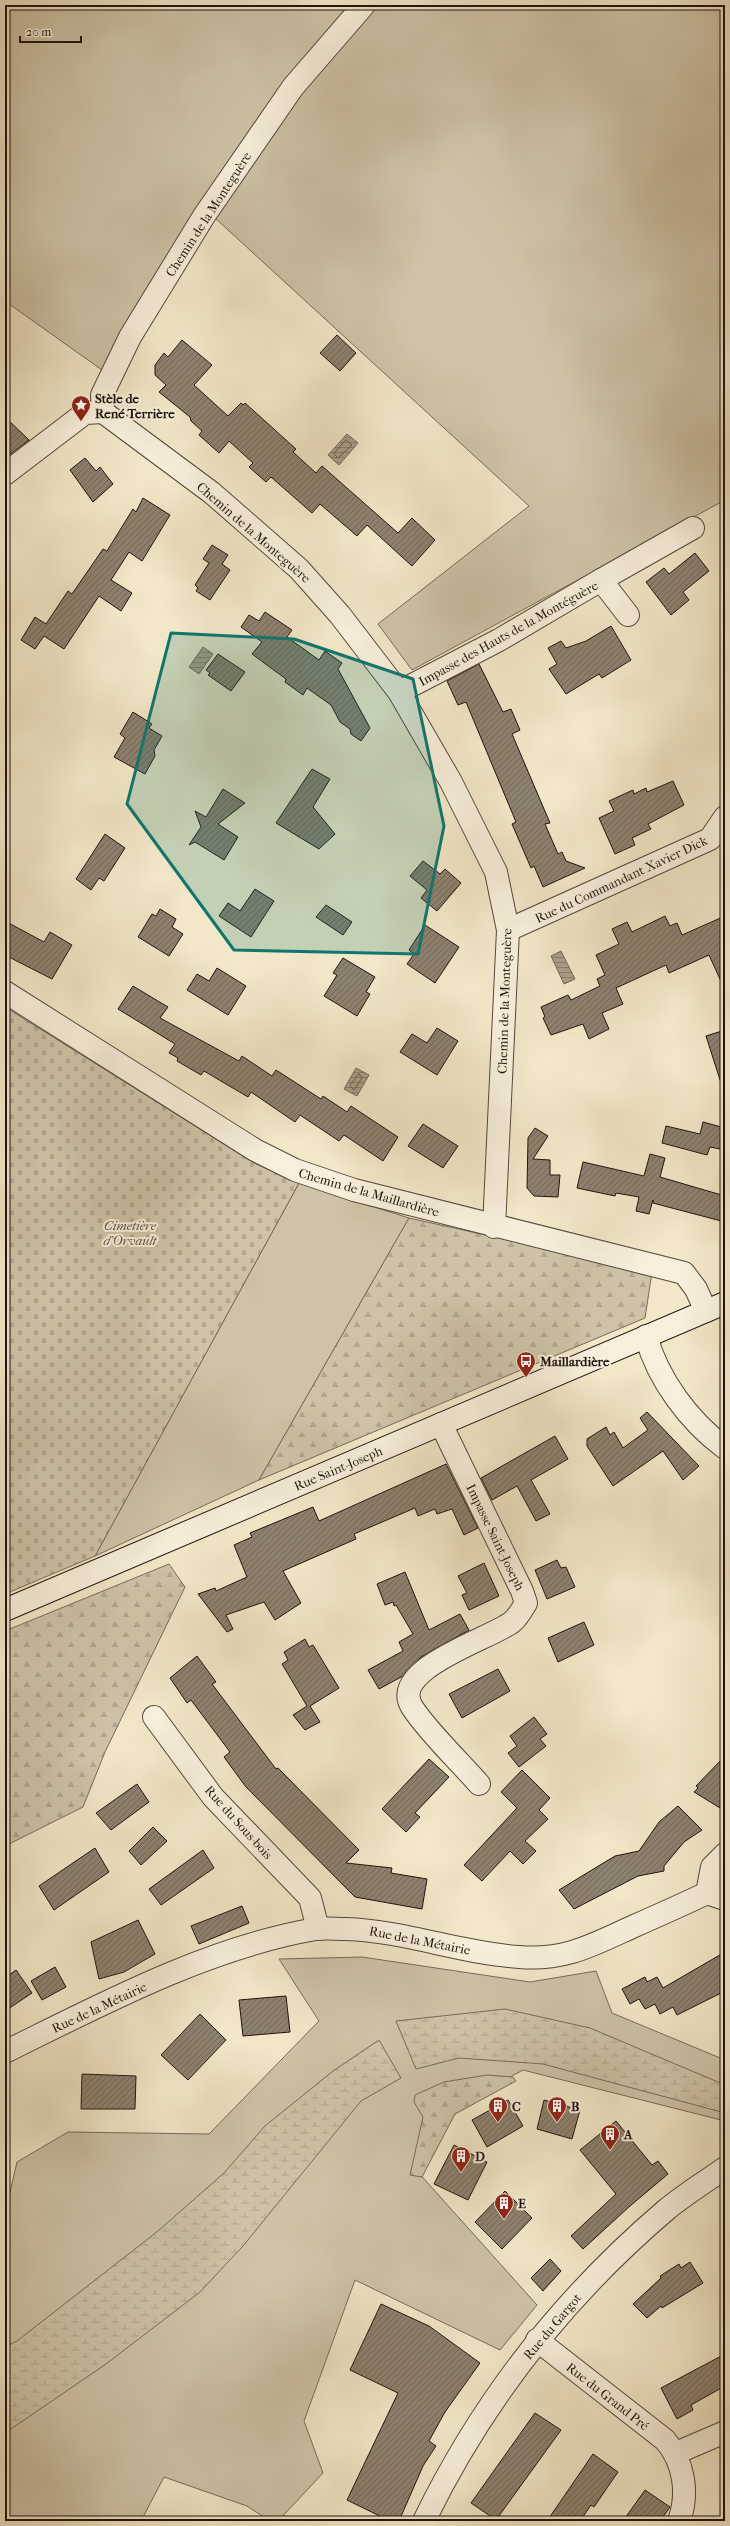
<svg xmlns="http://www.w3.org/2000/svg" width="730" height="2526" font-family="'IM FELL French Canon',serif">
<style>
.grass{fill:#cec3a8;stroke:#766b5b}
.forest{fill:url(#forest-firs);stroke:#766b5b}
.wetland{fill:url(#wetland-marsh);stroke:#766b5b}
.cemetery{fill:url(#cemetery-stones);stroke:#766b5b}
.water{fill:url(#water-rules);stroke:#726758}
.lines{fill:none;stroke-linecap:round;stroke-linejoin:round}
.shore{stroke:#64594c;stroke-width:1}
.building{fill:url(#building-hatch);stroke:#1f130e}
.minor-casing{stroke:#54483c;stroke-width:24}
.secondary-casing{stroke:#1f130e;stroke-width:24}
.minor{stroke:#f7efdb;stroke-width:22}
.secondary{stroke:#f7efdb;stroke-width:22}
.marked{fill:#0f766e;fill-opacity:0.2;stroke:#0f766e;stroke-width:3;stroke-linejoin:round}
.labels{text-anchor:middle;stroke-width:4;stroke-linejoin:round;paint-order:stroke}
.street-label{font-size:13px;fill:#1f130e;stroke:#f7efdb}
.poi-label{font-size:13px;font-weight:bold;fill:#1f130e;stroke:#f7efdb;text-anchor:start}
.park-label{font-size:13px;font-style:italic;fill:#5c5144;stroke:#f7efdb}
</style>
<defs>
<pattern id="forest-firs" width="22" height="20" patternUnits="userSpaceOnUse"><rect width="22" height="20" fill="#cec3a8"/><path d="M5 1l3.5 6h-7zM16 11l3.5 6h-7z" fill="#b0a78f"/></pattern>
<pattern id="wetland-marsh" width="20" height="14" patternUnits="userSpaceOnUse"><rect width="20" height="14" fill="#cec3a8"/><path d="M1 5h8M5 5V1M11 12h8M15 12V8" fill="none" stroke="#b0a78f"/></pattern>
<pattern id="cemetery-stones" width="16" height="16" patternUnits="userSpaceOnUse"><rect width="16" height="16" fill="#cec3a8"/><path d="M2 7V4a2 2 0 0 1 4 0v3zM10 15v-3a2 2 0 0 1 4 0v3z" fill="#b0a78f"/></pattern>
<pattern id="water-rules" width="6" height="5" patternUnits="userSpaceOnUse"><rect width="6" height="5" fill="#aa9f89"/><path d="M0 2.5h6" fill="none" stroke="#8a806e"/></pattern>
<pattern id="building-hatch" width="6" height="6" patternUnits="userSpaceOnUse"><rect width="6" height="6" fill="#8d816f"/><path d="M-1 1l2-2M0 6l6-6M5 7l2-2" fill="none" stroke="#73685a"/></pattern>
</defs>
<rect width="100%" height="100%" fill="#f2e7c8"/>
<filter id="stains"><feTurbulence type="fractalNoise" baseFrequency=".005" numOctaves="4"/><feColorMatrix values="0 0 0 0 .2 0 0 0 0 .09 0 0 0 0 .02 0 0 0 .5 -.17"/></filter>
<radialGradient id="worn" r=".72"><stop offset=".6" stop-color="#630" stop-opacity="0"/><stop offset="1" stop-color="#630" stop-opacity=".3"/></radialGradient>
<g class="grass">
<path d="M5,5h720v495l-313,170 -34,-46 151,-118 -326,-299 -101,163 -97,-69z"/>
<path d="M299,1183l110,35 -150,262 -164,76z"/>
<path d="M362,1957l168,25 66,-11 16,42 113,47v61l-202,-51 -73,40 -33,61 120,134 -37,45 -145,-70 -51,141 19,52 -45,48h-8l-23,-15 -83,-29 -23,44h-136v-307l12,-52 51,-30 141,2 110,-113 -40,-62z"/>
</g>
<g class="forest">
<path d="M409,1218l243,54 -7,46 -386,162z"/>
<path d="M169,1564l16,23 -80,165 -22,55 -78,39v-215z"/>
<path d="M487,2075l26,2 3,4 -61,33 -33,63 -12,-2 13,-58 -9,-15 1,-7 29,-13z"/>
</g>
<g class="wetland">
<path d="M505,2009l85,19 135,57v28l-182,-49 -84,-6 -43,11 -20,-48z"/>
<path d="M379,2040l22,38 -40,23 -118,145 -43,46 -94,72 -101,69v-86l12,-6 141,-110 66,-58 41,-47 68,-55z"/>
</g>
<path class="cemetery" d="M5,1007l251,157 43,19 -204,373 -90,38z"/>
<g class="water">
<path d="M347,434l11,9 -19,22 -11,-10z"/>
<path d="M203,647l10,7 -14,20 -10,-7z"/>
<path d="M561,951l14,28 -11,5 -13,-28z"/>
<path d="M356,1068l13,7 -12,21 -13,-7z"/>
</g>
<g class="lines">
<g class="shore">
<path d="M346,440l6,5 -14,13 -4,-4z"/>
<path d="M359,1074l3,4 -8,12 -4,-4z"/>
</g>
</g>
<g class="building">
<path d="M337,335l19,18 -16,18 -20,-18z"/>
<path d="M182,340l30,25 -18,20 34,31 13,-13 2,2 2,-2 51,46 -3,3 23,21 6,-7 76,67 14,-15 23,22 -23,26 -45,-41 -10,11 -37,-32 -8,9 -41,-36 -5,5 -17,-15 4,-4 -24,-22 -10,12 -20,-18 3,-4 -11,-10 -1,-4 -31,-25 7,-7 -11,-10v-10l9,-12 4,4z"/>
<path d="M5,417l24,23 -24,18z"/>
<path d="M85,458l11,13 4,-4 13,17 -20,18 -23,-32z"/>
<path d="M143,498l27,17 -28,46 -13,-9 -18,28 21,13 -11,18 -22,-15 -35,53 -20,-13 -9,13 -14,-9 14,-23 11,7 22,-33 4,3 31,-45 4,2 26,-42 3,3z"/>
<path d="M212,545l16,10 -6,9 8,6 -20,30 -14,-9 2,-3 -3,-3 14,-22 -6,-4z"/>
<path d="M695,553l14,18 -26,21 6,8 -18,15 -25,-33 18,-14 5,6z"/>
<path d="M265,612l27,18 -5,7 32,23 6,-9 17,12 -4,6 32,59 -9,13 -10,-7 -1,-5 -10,-7 -9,-17 -24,-17 -4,7 -18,-13 1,-3 -34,-25 10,-12 -21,-15 8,-12 10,6z"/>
<path d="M611,626l20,34 -29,18 -3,-4 -33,20 -17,-25 8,-5 -9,-16 13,-7 5,7 20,-7z"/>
<path d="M218,654l27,18 -14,19 -23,-16 2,-2 -4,-3z"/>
<path d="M479,664l24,48 8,-3 9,21 -8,4 38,89 -5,1 13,30 4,-2 4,9 19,7 -42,19 -9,-21 -3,2 -19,-44 4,-2 -50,-120 -8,3 -11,-24z"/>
<path d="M133,712l19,12 -3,4 13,8 -8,14 1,6 -10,18 -31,-17 11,-19 -5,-4z"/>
<path d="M312,769l18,10 -17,28 22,27 -16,15 -43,-26z"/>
<path d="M673,781l11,24 -36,19 3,5 -19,9 3,7 -20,9 -16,-36 15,-7 -5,-10 24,-11 1,4 12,-6 1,4z"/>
<path d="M223,789l22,14 -27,21 20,13 -14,23 -29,-18 -6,3 12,-18 -6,-16 11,6z"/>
<path d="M105,834l20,14 -21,33 -5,-3 -8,12 -15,-11z"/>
<path d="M423,861l17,13 5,-5 16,14 -24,28 -16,-13 6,-8 -17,-14z"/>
<path d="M255,889l19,12 -23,36 -32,-21 9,-13 12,8z"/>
<path d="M326,905l26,17 -9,13 -27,-18z"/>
<path d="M160,909l16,10 -4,8 11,7 -14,22 -31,-19 14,-23 4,2z"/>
<path d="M665,916l5,10 7,-3 5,12 43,-19v74l-16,-35 -40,18 -3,-8 -50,23 7,16 -21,9 7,16 -20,10 -6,-15 -32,11 -8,-17 2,-1 -4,-10 27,-12 3,5 29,-14 -3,-7 8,-4 -9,-20 23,-11 -7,-15 15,-7 5,10z"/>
<path d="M5,921l39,21 6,-10 22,13 -20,34 -47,-24z"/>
<path d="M425,925l34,22 -24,36 -28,-19 7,-10 -5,-4z"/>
<path d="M343,958l32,19 -9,15 4,2 -13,22 -33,-20 13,-21 -4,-2z"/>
<path d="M217,968l29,18 -18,29 -41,-25 10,-16 12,7z"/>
<path d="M133,986l35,21 -8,11 79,43 3,-5 30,20 4,-6 45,29 2,-3 24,16 4,-6 47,31 -15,24 -39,-26 -5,6 -39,-26 -5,7 -44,-30 -3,5 -44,-26 -3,4 -24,-14 1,-3 -9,-5 6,-9 -57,-35z"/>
<path d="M437,1028l21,13 -21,34 -37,-23 12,-18 15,9z"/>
<path d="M725,1030v55l-3,1 -16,-50z"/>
<path d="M703,1122l22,6v22l-15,-3 -3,8 -45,-12 4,-17 34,8z"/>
<path d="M423,1124l35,22 -15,22 -35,-22z"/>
<path d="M535,1128l13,8 -15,23 17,1v15h10l-2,22 -24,-1 -7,-8 1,-50z"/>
<path d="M650,1154l15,4 -5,19 65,19v26l-72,-19v-3l-4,14 -13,-3 3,-14 -23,-4 -1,3 -38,-8 6,-26 61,14z"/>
<path d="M647,1412l52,54 -16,14 -20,-29 -50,35 -26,-40v-7l19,-12 4,8 4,-3 9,16 25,-18 -8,-12z"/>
<path d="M555,1436l13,23 -37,21 19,34 -14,7 -19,-35 -25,14 -11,-22z"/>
<path d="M446,1464l32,64 -14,7 -12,-26 -15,5 -2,-5 -17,7 -3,-8 -61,26 2,5 -73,32 18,32 -26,17 -11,-18 -38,13 7,14 -6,3 -29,-38 17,-6 1,3 31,-14 -13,-32 18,-8 -2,-4 63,-26 6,14z"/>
<path d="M557,1560l4,8 5,-1 9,20 -28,12 -12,-29z"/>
<path d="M484,1563l15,33 -30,14 -7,-15 5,-2 -9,-17z"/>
<path d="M405,1572l24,58 31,-16 9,16 -48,27 -18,19 -24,13 -11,-19 35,-19 -4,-9 14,-8 -17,-29 -2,1 -1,-4 -8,3 -8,-21z"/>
<path d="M584,1622l10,23 -36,17 -10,-24z"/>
<path d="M305,1639l4,8 4,-2 26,43 -29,18 10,16 -15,8 -12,-15 14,-9 -25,-42 6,-4 -4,-8z"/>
<path d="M197,1656l19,26 -4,2 64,85 2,-1 81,82 -13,13 46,5 -1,5 36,6 -5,30 -67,-12 -109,-110 -22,-30 6,-5 -39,-52 -4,3 -17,-25z"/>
<path d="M498,1669l12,22 -48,27 -13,-24z"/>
<path d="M534,1717l13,17 -7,5 6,7 -27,21 -11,-14 9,-7 -7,-10z"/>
<path d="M725,1756v55l-31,-19 4,-4 -2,-2z"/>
<path d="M429,1759l20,18 -34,36 5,4 -14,15 -24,-23z"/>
<path d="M522,1770l28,28 -11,12 9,9 -23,22 11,10 -13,13 -13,-13 -28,30 -18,-16 53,-57 -16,-16z"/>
<path d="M137,1784l12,18 -38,28 -15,-17z"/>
<path d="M678,1806l24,24 -18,12 -20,24v5l-26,5 -64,33 -15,-19 56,-34 24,-5 20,-29z"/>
<path d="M153,1827l14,14 -26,24 -12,-14z"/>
<path d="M95,1848l14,24 -55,38 -15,-24z"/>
<path d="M203,1850l11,18 -53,37 -12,-16z"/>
<path d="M242,1906l7,17 -50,21 -8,-18z"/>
<path d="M138,1920l17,34 -31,18 -25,7 -8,-37z"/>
<path d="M725,1952v39l-48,24 -4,-8 -13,7 -5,-10 -10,5 -6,-10 -9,5 -8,-15 23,-12 2,5 10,-5 6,11z"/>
<path d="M55,1967l11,20 -24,13 -11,-19z"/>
<path d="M16,1970l16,23 -27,18v-33z"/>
<path d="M286,1996l4,36 -47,4 -4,-36z"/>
<path d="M200,2014l26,26 -38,40 -27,-25z"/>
<path d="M82,2074l54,2 -1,33h-54z"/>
<path d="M508,2100l15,26 -36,21 -15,-27z"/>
<path d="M544,2100l36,10 -8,29 -35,-10z"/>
<path d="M616,2121l36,44 6,-4 10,13 -38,32 -47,43 -12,-13 45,-42 -36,-44z"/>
<path d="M454,2145l33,17 -19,38 -34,-16z"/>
<path d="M505,2191l27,27 -30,31 -27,-27z"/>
<path d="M550,2259l11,12 -18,20 -12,-13z"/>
<path d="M690,2262l13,21 -41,25 -1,-2 -14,12 -14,-14 28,-26 -1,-2 19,-12 2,4z"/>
<path d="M381,2304l48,22 51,37 -35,49 -16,29 7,5 -13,20 -24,55h-9l-43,-21 51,-107 -48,-23z"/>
<path d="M725,2354v32l-34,19 2,5 -16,9 -16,-31z"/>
<path d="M535,2413l26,17 -65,90 -25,-17z"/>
<path d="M593,2454l25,18 -9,13 -15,22 -3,-2 -11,16h-33z"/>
<path d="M645,2490l25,17 -10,14h-37z"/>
</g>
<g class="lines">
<defs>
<g id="minor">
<path d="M103,412l109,81 87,76 41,46 59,77 52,90 45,90 12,58 -14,297"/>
<path d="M103,412l-1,-17 28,-58 74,-121 89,-129 71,-82"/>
<path d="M5,474l80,-61 18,-1"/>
<path d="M601,580l92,-52"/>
<path d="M399,692l100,-52 102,-60 27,35"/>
<path d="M508,930l202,-91 15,-22"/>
<path d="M5,992l250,158 40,20 59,20 330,83 12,16 10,22"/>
<path d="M646,1336c12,44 43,85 79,112"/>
<path d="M441,1424l81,167 4,12c-4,7 -8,14 -14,19 -22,17 -124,47 -100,85 16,25 47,54 67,77"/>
<path d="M154,1717l59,80 97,101 8,31"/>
<path d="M707,1893l5,-26 13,-13"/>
<path d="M5,2052c97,-48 204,-105 311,-123 10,-1 20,0 30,0 59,2 114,24 173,28 45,4 74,-12 113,-30 25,-11 50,-22 75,-34l18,6"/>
<path d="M537,2340l128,100c19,22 24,53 14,81"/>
<path d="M676,2453l49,-21"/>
<path d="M424,2521c58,-120 140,-224 242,-311 18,-15 39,-28 59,-42"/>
</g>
<path id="secondary" d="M5,1610l720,-307"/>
</defs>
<use href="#minor" class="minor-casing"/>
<use href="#secondary" class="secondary-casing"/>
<use href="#minor" class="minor"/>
<use href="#secondary" class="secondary"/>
</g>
<path class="marked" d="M171,633l123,6 119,40 31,147 -26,128 -184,-4 -107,-146z"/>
<defs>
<symbol id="sight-pin" viewBox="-11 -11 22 30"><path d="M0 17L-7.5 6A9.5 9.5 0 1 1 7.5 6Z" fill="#8f2418" stroke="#f7efdb"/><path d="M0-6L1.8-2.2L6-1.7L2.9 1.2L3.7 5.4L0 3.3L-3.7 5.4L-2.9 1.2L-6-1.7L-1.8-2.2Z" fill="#fff"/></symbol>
<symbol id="bus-pin" viewBox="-11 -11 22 30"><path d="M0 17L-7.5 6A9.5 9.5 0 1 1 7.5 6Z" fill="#8f2418" stroke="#f7efdb"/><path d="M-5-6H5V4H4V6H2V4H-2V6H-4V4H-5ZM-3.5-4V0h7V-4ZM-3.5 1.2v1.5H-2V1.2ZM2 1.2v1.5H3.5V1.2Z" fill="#fff"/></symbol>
<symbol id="building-pin" viewBox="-11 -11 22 30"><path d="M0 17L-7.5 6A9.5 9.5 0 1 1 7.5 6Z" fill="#8f2418" stroke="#f7efdb"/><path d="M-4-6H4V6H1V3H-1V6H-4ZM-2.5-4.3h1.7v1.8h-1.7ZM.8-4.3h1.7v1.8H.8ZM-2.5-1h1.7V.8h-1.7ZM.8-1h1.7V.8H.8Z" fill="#fff"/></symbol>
</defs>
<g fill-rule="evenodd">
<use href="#sight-pin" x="70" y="394" width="22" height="30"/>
<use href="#bus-pin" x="515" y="1350" width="22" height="30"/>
<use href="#building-pin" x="487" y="2095" width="22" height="30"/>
<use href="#building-pin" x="546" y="2095" width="22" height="30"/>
<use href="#building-pin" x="599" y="2123" width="22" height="30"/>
<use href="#building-pin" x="450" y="2145" width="22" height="30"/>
<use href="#building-pin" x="493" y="2192" width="22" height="30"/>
</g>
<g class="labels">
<g class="street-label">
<text transform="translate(208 214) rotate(-57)" y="5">Chemin de la Monteguère</text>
<text transform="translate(254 532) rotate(41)" y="5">Chemin de la Monteguère</text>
<text transform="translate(508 633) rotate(-29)" y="5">Impasse des Hauts de la Montéguère</text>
<text transform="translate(621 879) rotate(-25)" y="5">Rue du Commandant Xavier Dick</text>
<text transform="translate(504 1001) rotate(-88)" y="5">Chemin de la Monteguère</text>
<text transform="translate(369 1192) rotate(16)" y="5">Chemin de la Maillardière</text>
<text transform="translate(338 1468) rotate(-23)" y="5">Rue Saint-Joseph</text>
<text transform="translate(496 1537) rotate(64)" y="5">Impasse Saint-Joseph</text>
<text transform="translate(239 1822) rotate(48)" y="5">Rue du Sous-bois</text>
<text transform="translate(420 1940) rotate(11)" y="5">Rue de la Métairie</text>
<text transform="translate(99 2007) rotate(-25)" y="5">Rue de la Métairie</text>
<text transform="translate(552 2326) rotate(-50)" y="5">Rue du Gargot</text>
<text transform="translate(608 2396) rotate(38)" y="5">Rue du Grand Pré</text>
</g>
<g class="poi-label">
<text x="95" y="403">Stèle de<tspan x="95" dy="15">René Terrière</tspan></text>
<text x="540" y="1366">Maillardière</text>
<text x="512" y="2111">C</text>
<text x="571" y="2111">B</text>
<text x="624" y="2139">A</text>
<text x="475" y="2161">D</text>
<text x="518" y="2208">E</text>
</g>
<g class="park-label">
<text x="130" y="1230">Cimetière<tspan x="130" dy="15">d'Orvault</tspan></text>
</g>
</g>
<rect width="730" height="2526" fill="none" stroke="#f2e7c8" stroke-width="20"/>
<rect x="6" y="6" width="718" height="2514" fill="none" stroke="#1f130e" stroke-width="2"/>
<rect x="10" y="10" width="710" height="2506" fill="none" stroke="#1f130e"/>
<path d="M20 36v6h61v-6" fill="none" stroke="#1f130e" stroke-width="2"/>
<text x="26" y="36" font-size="12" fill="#1f130e" stroke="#f7efdb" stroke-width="3" paint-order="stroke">20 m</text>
<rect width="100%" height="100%" filter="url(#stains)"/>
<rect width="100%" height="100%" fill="url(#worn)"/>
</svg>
